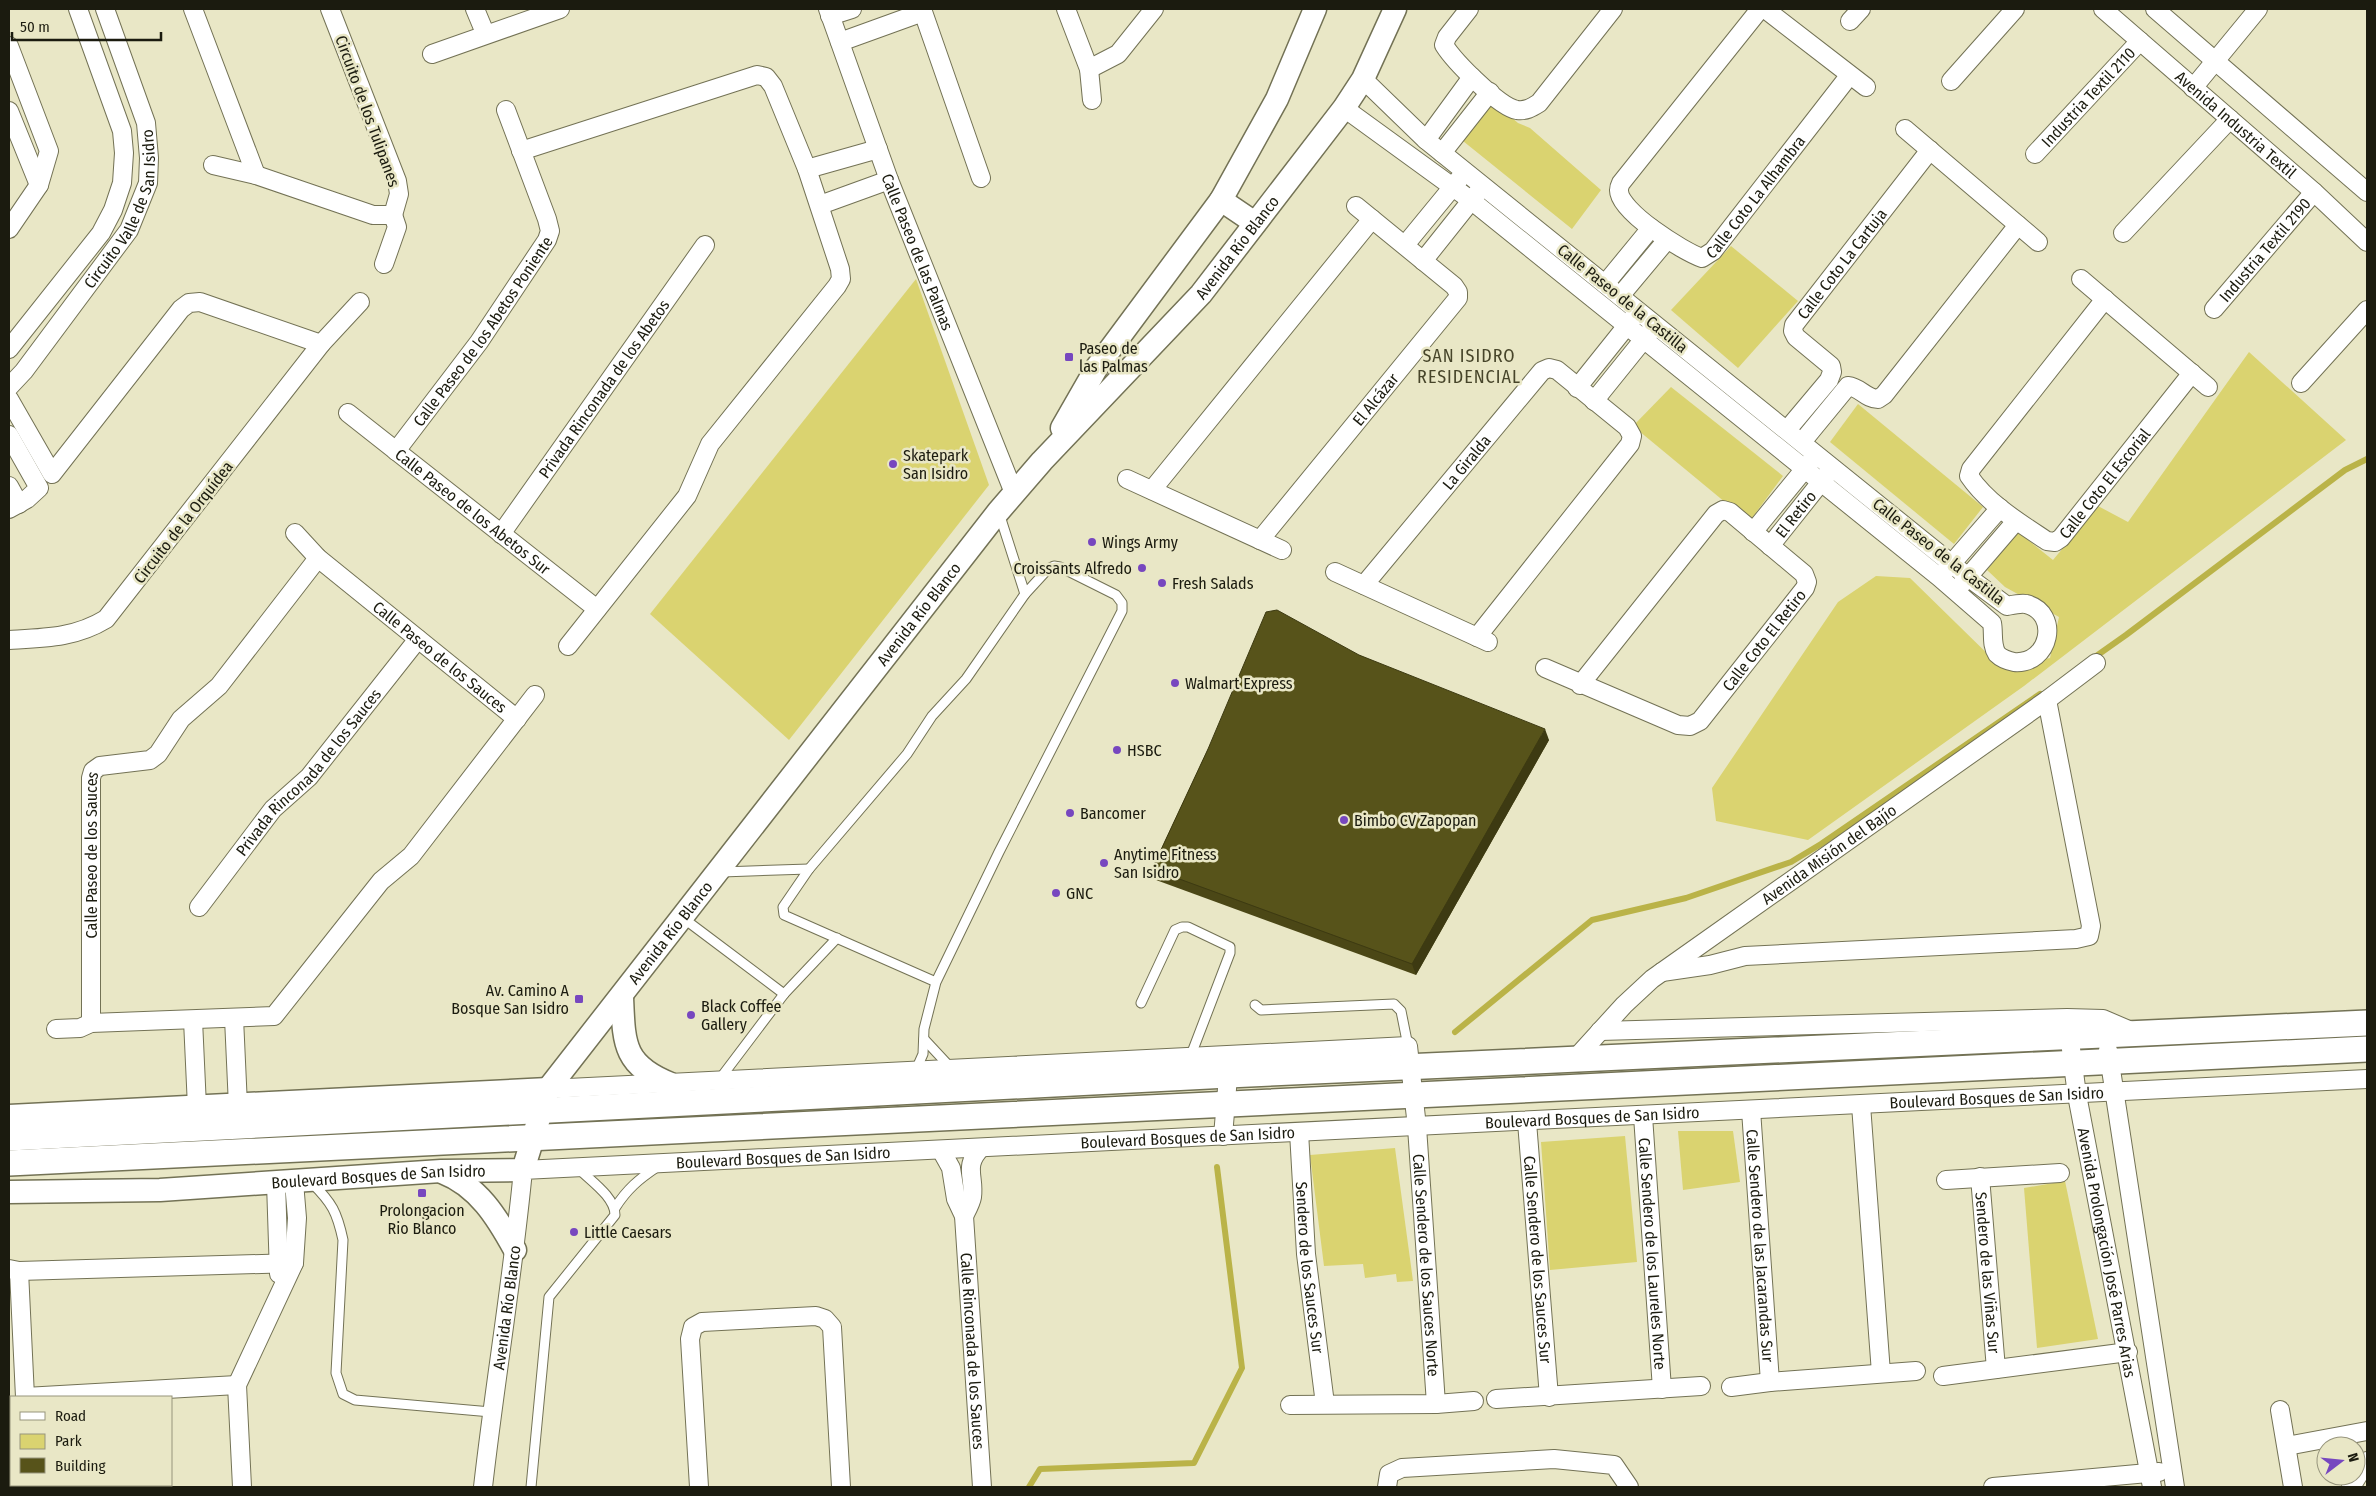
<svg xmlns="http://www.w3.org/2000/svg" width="2376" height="1496" font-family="'Fira Sans Condensed',sans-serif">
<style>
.green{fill:#dad370}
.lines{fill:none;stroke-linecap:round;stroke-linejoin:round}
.stream{stroke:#bab348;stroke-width:6}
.service-casing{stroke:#737255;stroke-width:11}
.minor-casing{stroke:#737255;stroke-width:20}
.tertiary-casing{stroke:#737255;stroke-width:25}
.secondary-casing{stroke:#737255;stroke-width:28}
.service{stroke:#fff;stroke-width:9}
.minor{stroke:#fff;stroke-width:18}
.tertiary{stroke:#fff;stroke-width:22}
.secondary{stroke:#fff;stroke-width:25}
.wall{fill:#4b4716}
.shaded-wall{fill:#3d3a12}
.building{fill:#57531a;stroke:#3d3a12}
.poi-dot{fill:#7747bf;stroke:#e9e7c6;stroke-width:2}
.labels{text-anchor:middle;stroke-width:5;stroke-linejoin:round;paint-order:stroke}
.street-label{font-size:16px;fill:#1b1b0f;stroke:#e9e7c6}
.poi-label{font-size:16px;fill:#1b1b0f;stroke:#e9e7c6;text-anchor:start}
.neighbourhood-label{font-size:18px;letter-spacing:1px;fill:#47452a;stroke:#e9e7c6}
</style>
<rect width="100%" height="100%" fill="#e9e7c6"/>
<g class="green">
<path d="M1494,102l24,21 12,5 71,62 -29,39 -109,-88z"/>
<path d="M1731,246l67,55 -60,67 -67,-58z"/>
<path d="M916,279l73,206 -200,255 -139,-126z"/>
<path d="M2249,352l97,88 -322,246 -216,154 -92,-19 -4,-33 126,-186 38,-26 34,2 92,90 48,-10 9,-41 -54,-30 -18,-17 31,-38 35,28 45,-54 30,16z"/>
<path d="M1671,387l112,89 -34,46 -116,-96z"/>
<path d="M1858,404l125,103 -29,37 -124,-102z"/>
<path d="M1678,1131h55l7,51 -57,8z"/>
<path d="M1625,1136l12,126 -87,8 -9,-128z"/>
<path d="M1395,1148l18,133 -16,1 -1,-8 -31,4 -2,-14 -39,2 -14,-111z"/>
<path d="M2065,1181l33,158 -61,9 -13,-160z"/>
</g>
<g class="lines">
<g class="stream">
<path d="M2092,659l34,-24 219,-165 22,-11"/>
<path d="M1455,1032l137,-112 94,-22 105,-36 30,-18 219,-150"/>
<path d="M1029,1487l11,-18 154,-6 48,-95 -25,-201"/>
</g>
<defs>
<g id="service">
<path d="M999,513l26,81"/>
<path d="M722,872l87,-3"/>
<path d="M683,918l101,76"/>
<path d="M1141,1003l34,-73 7,-3h6l42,20v6l-39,102"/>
<path d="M1255,1005l6,5 133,-6 7,7 7,35"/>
<path d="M924,1039l27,29"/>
<path d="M915,1072l8,-18 1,-25 12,-47 63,-130 123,-241v-8l-6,-8 -56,-28 -6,-1 -6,3 -23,25 -59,85 -34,37 -25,38 -98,115 -26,38 1,8 152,67"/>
<path d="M719,1080l65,-86 53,-56"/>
<path d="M312,1183c20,20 25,29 31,57l-7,133 7,21 12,6 136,12"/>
<path d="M615,1208c12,-19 24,-29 42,-41"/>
<path d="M531,1487l18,-190 66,-82c0,-18 -24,-34 -36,-46"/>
</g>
<g id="minor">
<path d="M193,9l63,166"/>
<path d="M475,9l10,24"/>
<path id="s1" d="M828,9l61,171 125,313"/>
<path d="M922,9l59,169"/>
<path d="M1066,9l23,60 3,31"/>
<path d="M1469,9l-22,28 -3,8c10,16 55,62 73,65 9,1 14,-2 22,-7l74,-94"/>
<path id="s2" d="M1760,9l-139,174c-1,2 -2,5 -2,7 -1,21 65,62 83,68l11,-7 136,-175"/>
<path d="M1765,9l101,78"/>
<path id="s3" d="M2103,9l211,183 53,50"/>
<path d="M2155,9l212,183"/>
<path d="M830,16l22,-7"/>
<path d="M1850,21l11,-12"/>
<path d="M840,42l83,-30"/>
<path d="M9,46l40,105 -10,34 -30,44"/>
<path d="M432,54l128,-45"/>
<path d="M1089,69l29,-15 36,-45"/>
<path d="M1951,81l64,-72"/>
<path d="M2193,88l65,-79"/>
<path d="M1344,108l128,93 467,376 53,46c2,10 -1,22 5,31 4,4 12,7 17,8 36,3 47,-49 12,-58 -6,-1 -14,1 -19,2l-39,-29 -542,-437 -63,-61"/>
<path d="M9,111l30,74"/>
<path d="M1905,129l133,113"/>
<path d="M1426,140l46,-63"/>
<path d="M521,151l236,-76 9,2 7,9 34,83 33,100 1,10 -4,7 -127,158 -23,52 -119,150"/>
<path d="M1442,153l48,-61"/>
<path id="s4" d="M2035,154l105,-113"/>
<path d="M213,165l43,10 117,40h20l6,-21 -2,-13 -67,-172"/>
<path d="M807,169l71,-20"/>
<path d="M820,205l69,-25"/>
<path d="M2123,233l107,-114"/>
<path d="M1405,245l55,-67"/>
<path d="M1423,261l55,-69"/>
<path d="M384,264l13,-37 -4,-12"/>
<path d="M2081,279l127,108"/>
<path d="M1605,284l46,-56"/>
<path d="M1620,296l46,-55"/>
<path id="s5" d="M2105,299l-134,170 -2,7c19,28 51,47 78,65l8,1 6,-4 131,-165"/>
<path id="s6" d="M2214,309l100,-117"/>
<path d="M321,344l39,-42"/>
<path d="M9,349l92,-116 12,-23 9,-27 2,-30 -2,-22 -44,-122"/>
<path d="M2301,383l66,-73"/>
<path id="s7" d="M9,387l15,-16 105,-141 19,-47 1,-25 -3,-35 -41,-114"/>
<path d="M1577,388l56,-70"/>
<path d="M9,399l43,75 129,-165 8,-6 11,-1 121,42 -215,275c-31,19 -62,19 -97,21"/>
<path d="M1594,401l58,-72"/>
<path id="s8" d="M348,413l249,196"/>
<path id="s9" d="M1787,430l42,-50 3,-8 -1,-6 -35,-29 -3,-6 1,-6 136,-175"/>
<path d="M9,435l30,53 -12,11 -18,10"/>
<path d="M1802,442l46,-56c12,1 18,13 30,13l6,-4 134,-170"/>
<path id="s10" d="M396,451l83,-109 68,-102 3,-9 -3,-12 -41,-109"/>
<path d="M1127,479l155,71"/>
<path d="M9,486l10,18"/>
<path d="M1152,490l220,-271"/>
<path d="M1753,532l59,-72"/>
<path id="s11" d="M295,533l23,25 199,161"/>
<path id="s12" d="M501,534l204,-289"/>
<path id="s13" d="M1260,540l198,-242v-6l-4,-6 -98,-80"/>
<path id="s14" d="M1770,546l59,-74"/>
<path d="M1946,570l54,-62"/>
<path d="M1335,572l153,70"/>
<path id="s15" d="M1364,585l178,-214 7,-3 8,2 70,57 5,9 -2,8 -153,193"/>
<path d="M1961,585l55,-64"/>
<path id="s16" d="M1545,668l133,57 12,1 10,-5 105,-133 2,-6 -3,-8 -74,-62 -7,-2 -7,4 -136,171"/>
<path id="s17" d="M199,907l74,-98 36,-32 109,-138"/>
<path d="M1662,972l48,-7 35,-9 331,-17 13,-3 2,-10 -44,-226"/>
<path d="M234,1018l4,88"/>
<path d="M193,1020l4,87"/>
<path id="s18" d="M91,1023v-245l2,-7 7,-5 50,-6 8,-6 23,-35 38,-33 99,-128"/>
<path id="s19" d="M2068,1026l9,69 75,392"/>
<path d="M56,1029l24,-1 11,-5 183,-7 107,-135 30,-25 124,-161"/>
<path d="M1600,1031l467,-13 36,1 28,12"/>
<path d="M2108,1050l67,437"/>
<path id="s20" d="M1574,1060l50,-55 28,-26 395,-279 49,-37"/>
<path id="s21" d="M548,1089l860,-43 9,81 19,277"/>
<path d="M1861,1105l20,268"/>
<path id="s22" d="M1751,1110l19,272"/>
<path id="s23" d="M1643,1116l19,273"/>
<path id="s24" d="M1527,1122l22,275"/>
<path id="s25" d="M1299,1132l7,122 19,150"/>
<path d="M1223,1136l6,-71"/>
<path id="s26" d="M941,1150l10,18 5,31 8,17 18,271"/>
<path id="s27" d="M1980,1177l16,192"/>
<path d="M1946,1180l114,-7"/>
<path d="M276,1183l3,91"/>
<path d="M964,1216c3,-6 7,-13 8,-19 3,-20 -9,-31 9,-49"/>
<path d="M9,1269l10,2 275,-8"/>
<path d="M19,1271l6,126"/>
<path d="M1943,1376l185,-24"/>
<path d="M1731,1387l39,-5 146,-11"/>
<path d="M25,1397l212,-12"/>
<path d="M1496,1399l205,-13"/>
<path d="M1290,1405l146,-1 38,-3"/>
<path d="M2280,1410l13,77"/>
<path d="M2287,1446l80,-15"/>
<path d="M29,1485v2"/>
<path d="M242,1487l-5,-102 57,-122 3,-45 -3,-36"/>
<path id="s28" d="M483,1487c12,-106 30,-211 40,-317l1844,-91"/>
<path d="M699,1487l-9,-148 3,-12 9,-5 114,-6 9,3 7,8 9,160"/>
<path d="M1387,1487l2,-13 13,-6 152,-9 60,6 15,22"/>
<path d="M1993,1487l166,-15"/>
<path d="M2351,1487l16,-26"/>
</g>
<g id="tertiary">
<path d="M1221,200l34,23"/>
<path d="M1062,428l35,-61 124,-167 56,-101 38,-90"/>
<path d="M622,997c2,47 1,68 49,87"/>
<path d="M9,1116l539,-27"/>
<path d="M442,1172c36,14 55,45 73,78"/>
<path id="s29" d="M9,1192l151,-2 281,-19 82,-1 25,-81 450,-577 44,-51 159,-167 143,-186 19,-29 32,-70"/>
</g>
<g id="secondary">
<path d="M9,1138l1219,-63 1139,-52"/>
<path d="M9,1163l2358,-114"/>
</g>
</defs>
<use href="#service" class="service-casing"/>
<use href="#minor" class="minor-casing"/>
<use href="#tertiary" class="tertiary-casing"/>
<use href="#secondary" class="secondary-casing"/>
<use href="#service" class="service"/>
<use href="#minor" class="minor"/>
<use href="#tertiary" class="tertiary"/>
<use href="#secondary" class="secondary"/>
</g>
<path class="wall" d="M1359,655l190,85 -133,235 -260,-95 -4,-11 56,-120z"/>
<path class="shaded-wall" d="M1545,729l4,11 -133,235 -4,-11z"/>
<path class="building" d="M1277,610l82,45 186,74 -133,235 -260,-95 56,-120 58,-137z"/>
<g class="poi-dot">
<rect x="1064" y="352" width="10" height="10" rx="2.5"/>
<circle cx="893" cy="464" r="5"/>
<circle cx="1092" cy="542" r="5"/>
<circle cx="1142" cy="568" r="5"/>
<circle cx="1162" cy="583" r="5"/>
<circle cx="1175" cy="683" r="5"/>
<circle cx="1117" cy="750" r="5"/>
<circle cx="1070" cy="813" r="5"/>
<circle cx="1344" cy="820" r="5"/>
<circle cx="1104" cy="863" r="5"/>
<circle cx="1056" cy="893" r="5"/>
<rect x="574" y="994" width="10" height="10" rx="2.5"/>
<circle cx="691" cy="1015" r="5"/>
<rect x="417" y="1188" width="10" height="10" rx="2.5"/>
<circle cx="574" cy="1232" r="5"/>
</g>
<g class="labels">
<g class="street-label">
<text dy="6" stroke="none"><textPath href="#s4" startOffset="78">Industria Textil 2110</textPath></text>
<text transform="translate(368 111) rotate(70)" y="6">Circuito de los Tulipanes</text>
<text dy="6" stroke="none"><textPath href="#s3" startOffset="176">Avenida Industria Textil</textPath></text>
<text dy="6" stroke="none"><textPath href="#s2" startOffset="422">Calle Coto La Alhambra</textPath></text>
<text dy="6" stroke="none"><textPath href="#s7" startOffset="215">Circuito Valle de San Isidro</textPath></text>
<text dy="6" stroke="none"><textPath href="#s29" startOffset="1688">Avenida Río Blanco</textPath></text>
<text dy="6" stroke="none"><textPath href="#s6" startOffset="78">Industria Textil 2190</textPath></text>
<text dy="6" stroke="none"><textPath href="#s1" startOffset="259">Calle Paseo de las Palmas</textPath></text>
<text dy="6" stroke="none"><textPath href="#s9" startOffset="216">Calle Coto La Cartuja</textPath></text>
<text transform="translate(1623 298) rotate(39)" y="6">Calle Paseo de la Castilla</text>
<text dy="6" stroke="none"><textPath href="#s10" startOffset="148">Calle Paseo de los Abetos Poniente</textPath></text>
<text dy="6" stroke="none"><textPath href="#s12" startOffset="178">Privada Rinconada de los Abetos</textPath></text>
<text dy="6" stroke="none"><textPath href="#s13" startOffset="182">El Alcázar</textPath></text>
<text dy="6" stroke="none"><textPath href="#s15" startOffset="160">La Giralda</textPath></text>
<text dy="6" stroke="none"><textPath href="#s5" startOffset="411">Calle Coto El Escorial</textPath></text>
<text dy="6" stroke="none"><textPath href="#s8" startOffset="159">Calle Paseo de los Abetos Sur</textPath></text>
<text dy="6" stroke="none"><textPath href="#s14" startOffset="41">El Retiro</textPath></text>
<text transform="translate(183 522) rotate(-52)" y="6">Circuito de la Orquídea</text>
<text transform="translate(1939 551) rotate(38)" y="6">Calle Paseo de la Castilla</text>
<text dy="6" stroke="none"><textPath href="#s29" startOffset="1202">Avenida Río Blanco</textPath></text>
<text dy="6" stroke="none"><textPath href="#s16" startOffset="271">Calle Coto El Retiro</textPath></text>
<text dy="6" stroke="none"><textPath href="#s11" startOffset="191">Calle Paseo de los Sauces</textPath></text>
<text dy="6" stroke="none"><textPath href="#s17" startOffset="174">Privada Rinconada de los Sauces</textPath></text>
<text dy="6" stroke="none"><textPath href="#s20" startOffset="329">Avenida Misión del Bajío</textPath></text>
<text dy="6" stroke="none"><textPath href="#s18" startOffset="168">Calle Paseo de los Sauces</textPath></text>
<text dy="6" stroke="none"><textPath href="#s29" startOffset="798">Avenida Río Blanco</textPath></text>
<text dy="6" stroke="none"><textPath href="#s28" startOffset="1795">Boulevard Bosques de San Isidro</textPath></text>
<text dy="6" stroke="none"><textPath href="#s28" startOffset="1390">Boulevard Bosques de San Isidro</textPath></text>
<text dy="6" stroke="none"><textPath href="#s28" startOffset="985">Boulevard Bosques de San Isidro</textPath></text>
<text dy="6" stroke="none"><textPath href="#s28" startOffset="580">Boulevard Bosques de San Isidro</textPath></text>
<text dy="6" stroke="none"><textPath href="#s29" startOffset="370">Boulevard Bosques de San Isidro</textPath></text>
<text dy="6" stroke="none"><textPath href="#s22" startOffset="136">Calle Sendero de las Jacarandas Sur</textPath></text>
<text dy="6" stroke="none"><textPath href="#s23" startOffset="138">Calle Sendero de los Laureles Norte</textPath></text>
<text dy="6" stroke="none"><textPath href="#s19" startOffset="230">Avenida Prolongación José Parres Arias</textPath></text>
<text dy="6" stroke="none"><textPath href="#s24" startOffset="138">Calle Sendero de los Sauces Sur</textPath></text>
<text dy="6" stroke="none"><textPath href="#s21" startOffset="1081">Calle Sendero de los Sauces Norte</textPath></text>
<text dy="6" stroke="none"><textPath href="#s25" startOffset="136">Sendero de los Sauces Sur</textPath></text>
<text dy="6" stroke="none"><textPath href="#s27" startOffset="96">Sendero de las Viñas Sur</textPath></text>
<text dy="6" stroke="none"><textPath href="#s28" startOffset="181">Avenida Río Blanco</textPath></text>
<text dy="6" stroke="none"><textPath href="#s26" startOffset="206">Calle Rinconada de los Sauces</textPath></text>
</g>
<g class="poi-label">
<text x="1079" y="354">Paseo de<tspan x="1079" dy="18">las Palmas</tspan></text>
<text x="903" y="461">Skatepark<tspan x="903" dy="18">San Isidro</tspan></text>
<text x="1102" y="548">Wings Army</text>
<text x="1132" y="574" text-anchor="end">Croissants Alfredo</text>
<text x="1172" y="589">Fresh Salads</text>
<text x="1185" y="689">Walmart Express</text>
<text x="1127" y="756">HSBC</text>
<text x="1080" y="819">Bancomer</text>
<text x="1354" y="826">Bimbo CV Zapopan</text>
<text x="1114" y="860">Anytime Fitness<tspan x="1114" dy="18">San Isidro</tspan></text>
<text x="1066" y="899">GNC</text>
<text x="569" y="996" text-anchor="end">Av. Camino A<tspan x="569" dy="18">Bosque San Isidro</tspan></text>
<text x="701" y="1012">Black Coffee<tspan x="701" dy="18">Gallery</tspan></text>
<text x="422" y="1216" text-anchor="middle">Prolongacion<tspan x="422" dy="18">Rio Blanco</tspan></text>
<text x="584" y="1238">Little Caesars</text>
</g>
<g class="neighbourhood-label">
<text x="1469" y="362">SAN ISIDRO<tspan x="1469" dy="21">RESIDENCIAL</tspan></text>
</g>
</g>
<rect width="2376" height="1496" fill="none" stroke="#1b1b0f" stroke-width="20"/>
<rect x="10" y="1396" width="162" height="90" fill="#e9e7c6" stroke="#97957d"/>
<rect x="20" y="1412" width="25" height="8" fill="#ffffff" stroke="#97957d"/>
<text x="55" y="1421" font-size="15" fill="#1b1b0f">Road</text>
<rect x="20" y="1434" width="25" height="15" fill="#dad370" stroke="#97957d"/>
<text x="55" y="1446" font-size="15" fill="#1b1b0f">Park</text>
<rect x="20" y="1458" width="25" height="15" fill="#57531a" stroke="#97957d"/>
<text x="55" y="1471" font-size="15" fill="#1b1b0f">Building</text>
<g transform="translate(2341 1461) rotate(74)"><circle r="24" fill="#e9e7c6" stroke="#97957d"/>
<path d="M0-4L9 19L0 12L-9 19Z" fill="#7747bf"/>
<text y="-8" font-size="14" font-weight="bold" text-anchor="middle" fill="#1b1b0f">N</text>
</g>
<path d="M12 32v8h149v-8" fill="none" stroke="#1b1b0f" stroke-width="2.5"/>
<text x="20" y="32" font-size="15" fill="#1b1b0f" stroke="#e9e7c6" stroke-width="4" paint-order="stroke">50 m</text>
</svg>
